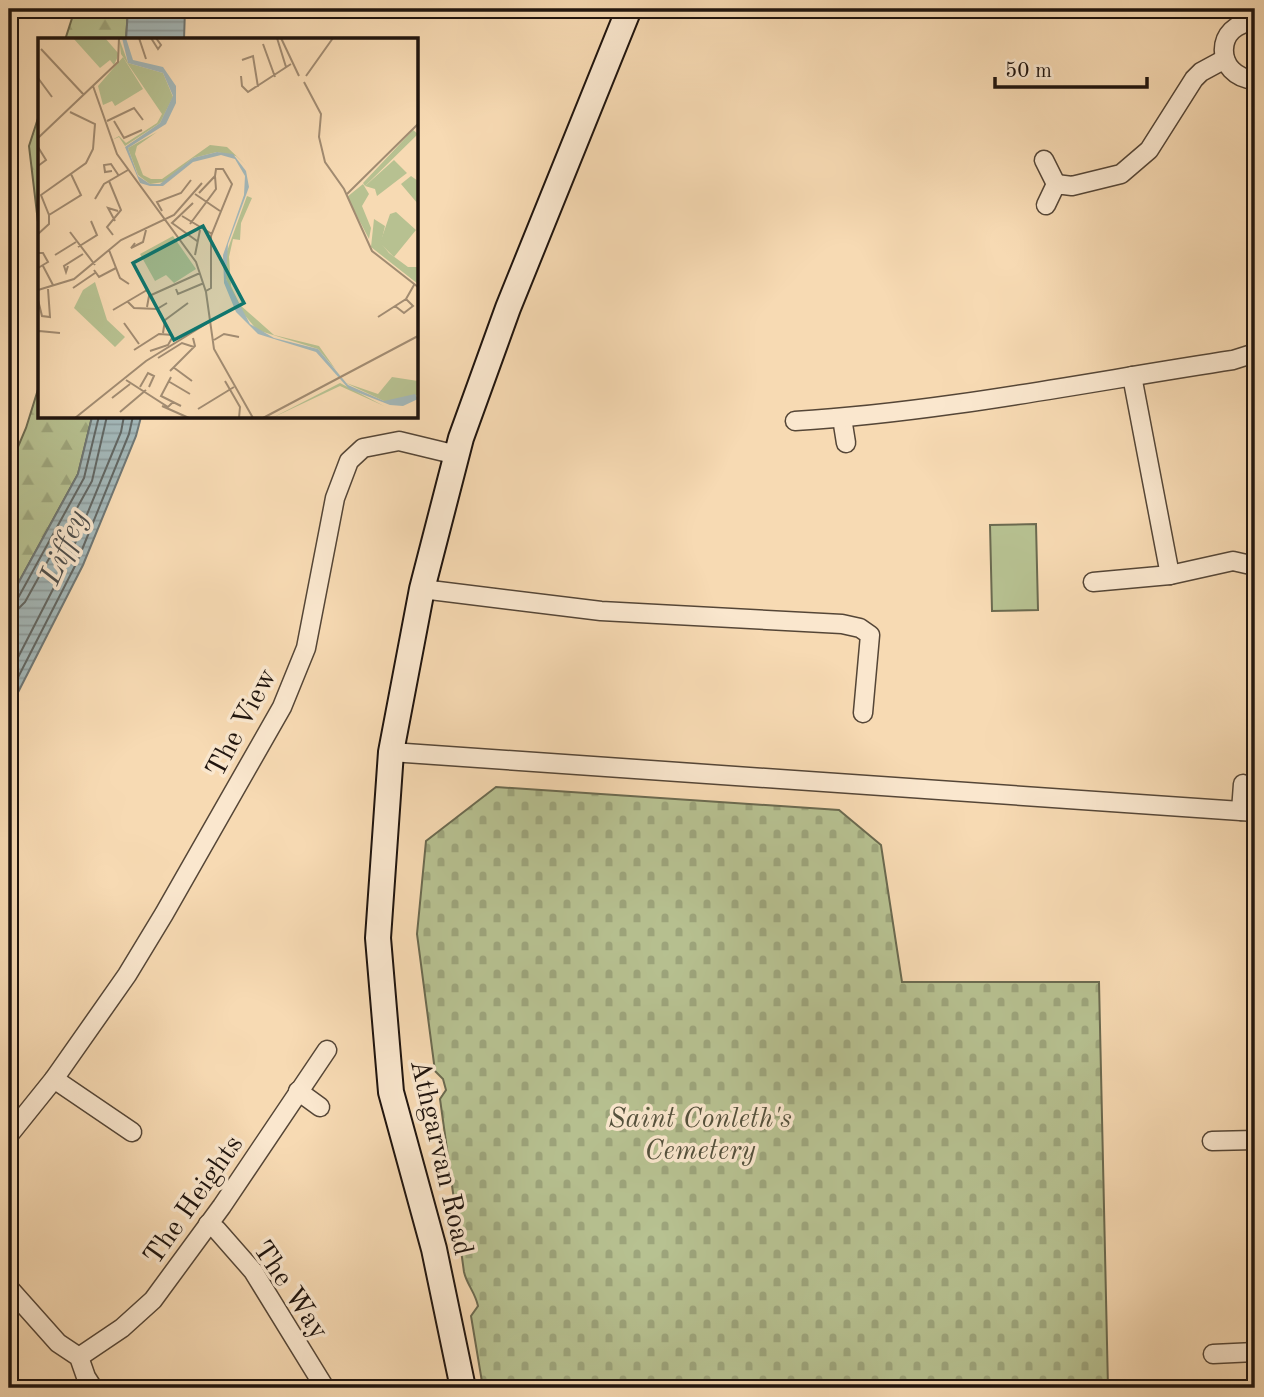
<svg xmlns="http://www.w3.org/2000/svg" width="1264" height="1397" font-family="'Old Standard TT',serif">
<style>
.grass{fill:#b7c191;stroke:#6b6a50;stroke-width:2}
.forest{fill:url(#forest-firs);stroke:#6b6a50;stroke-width:2}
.cemetery{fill:url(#cemetery-stones);stroke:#6b6a50;stroke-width:2}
.water{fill:url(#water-rules);stroke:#6e7674;stroke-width:2}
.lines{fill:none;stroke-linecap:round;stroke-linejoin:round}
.shore{stroke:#616663;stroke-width:2}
.minor-casing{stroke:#554637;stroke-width:21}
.secondary-casing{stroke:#1f140e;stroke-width:28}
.minor{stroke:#fae7ce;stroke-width:18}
.secondary{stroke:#fae7ce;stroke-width:24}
.labels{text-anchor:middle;stroke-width:7;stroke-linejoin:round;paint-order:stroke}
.street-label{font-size:28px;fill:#1f140e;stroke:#fae7ce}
.park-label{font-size:28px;font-style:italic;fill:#54513c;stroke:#fae7ce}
.water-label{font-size:30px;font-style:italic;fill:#4d4d4a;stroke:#fae7ce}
.inset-road{fill:none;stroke:#a18b71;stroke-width:2}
.view{fill:#0f766e;fill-opacity:0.15;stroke:#0f766e;stroke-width:3.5}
.inset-edge{fill:none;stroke:#1f140e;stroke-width:3.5}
</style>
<defs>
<pattern id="forest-firs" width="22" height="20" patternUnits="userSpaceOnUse" patternTransform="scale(1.75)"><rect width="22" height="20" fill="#b7c191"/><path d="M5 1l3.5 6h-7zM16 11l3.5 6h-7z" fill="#9da57c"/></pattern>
<pattern id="cemetery-stones" width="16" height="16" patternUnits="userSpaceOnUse" patternTransform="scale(1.75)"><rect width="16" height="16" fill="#b7c191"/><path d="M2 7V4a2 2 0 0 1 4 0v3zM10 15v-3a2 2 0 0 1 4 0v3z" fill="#9da57c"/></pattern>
<pattern id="water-rules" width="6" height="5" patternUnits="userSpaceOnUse" patternTransform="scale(1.75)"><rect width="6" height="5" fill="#a3b7b8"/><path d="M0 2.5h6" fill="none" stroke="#8c9c9d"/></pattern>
</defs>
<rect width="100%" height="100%" fill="#f7dab3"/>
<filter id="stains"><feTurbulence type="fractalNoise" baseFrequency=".00286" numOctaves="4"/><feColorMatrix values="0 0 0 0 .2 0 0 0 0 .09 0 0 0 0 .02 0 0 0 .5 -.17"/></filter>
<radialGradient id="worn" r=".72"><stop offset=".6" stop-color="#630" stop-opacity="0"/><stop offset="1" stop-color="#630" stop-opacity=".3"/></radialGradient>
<path class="grass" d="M1036,524l2,86 -46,1 -2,-86z"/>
<g class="forest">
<path d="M75,9h53l-2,31h-61z"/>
<path d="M40,112v127l-11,-93z"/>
<path d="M40,383v33l52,1 -14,57 -69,126v-132l17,-40z"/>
</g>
<path class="cemetery" d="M496,787l343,23 42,35 21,137h197l9,406h-625l-12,-72 7,-10c-3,-14 -11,-21 -14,-34l-24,-173 6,-9 -3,-11 -8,-8 -18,-137 9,-93z"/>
<g class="water">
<path d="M128,9h57l-1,31h-58z"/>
<path d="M92,417h49l-5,19 -53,129 -74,145v-110l69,-126z"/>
</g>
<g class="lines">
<g class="shore">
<path d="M9,602l9,-4 66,-120 15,-62"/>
<path d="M9,610l9,-1 7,-7 67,-121 15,-65"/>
<path d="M9,675l60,-117 52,-126 3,-16"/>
<path d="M9,695l68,-133 52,-128 4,-18"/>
</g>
<defs>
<g id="minor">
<path d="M1255,22c-41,0 -42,55 0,58"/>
<path d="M1044,160l12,24"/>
<path d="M1046,205l10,-21 16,2 49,-12 28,-24 45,-71 7,-7 24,-13"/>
<path d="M1132,376l38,199"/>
<path d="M842,418l4,25"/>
<path d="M795,421c147,-9 293,-39 438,-61l22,-7"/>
<path d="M1093,582l77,-7 63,-14 22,5"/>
<path d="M422,589l179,22 241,13 18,4 10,7 -7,78"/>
<path d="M391,752l864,60"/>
<path d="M1241,811l2,-27"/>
<path d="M54,1079l78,53"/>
<path d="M298,1091l22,16"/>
<path d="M9,1135l45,-56 73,-104 37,-61 118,-207 24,-59 29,-150 14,-37 14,-13 36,-7 58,14"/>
<path d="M1212,1141l43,-1"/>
<path d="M208,1224l9,6 36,41 72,117"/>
<path d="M9,1288l49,55 21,14 7,20 7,11"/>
<path d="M1213,1354l42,-2"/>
<path d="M79,1357l43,-29 31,-28 69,-94 105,-156"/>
</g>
<path id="secondary" d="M463,1388l-29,-139 -43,-157 -13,-154 13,-186 31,-163 39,-151 47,-130 121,-299"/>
</defs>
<use href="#minor" class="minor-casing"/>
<use href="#secondary" class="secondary-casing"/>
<use href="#minor" class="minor"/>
<use href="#secondary" class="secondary"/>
</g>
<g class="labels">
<g class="street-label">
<text transform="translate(240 722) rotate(-62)" y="10">The View</text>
<text transform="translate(443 1157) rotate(77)" y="10">Athgarvan Road</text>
<text transform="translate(192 1199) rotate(-55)" y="10">The Heights</text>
<text transform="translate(292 1289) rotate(56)" y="10">The Way</text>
</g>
<g class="park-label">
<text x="700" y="1127">Saint Conleth's<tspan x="700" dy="32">Cemetery</tspan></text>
</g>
<g class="water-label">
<text transform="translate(63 547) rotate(-67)" y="10">Liffey</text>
</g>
</g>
<g transform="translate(38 38)">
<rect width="380" height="380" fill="#f7dab3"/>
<path d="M35,0h32l14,16 -5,11 -4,-5 -10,8zM85,19l20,32 -28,17 -3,-5 -9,4 -5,-19zM356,122l13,13 -30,23 -2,-7 -10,-3zM373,138l7,5v23l-17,-20zM358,174l20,18 -22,27 -14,-14 10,-29zM57,244l12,38 18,17 -10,10 -41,-39 9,-18z" fill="#b7c191"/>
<path d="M375,92l5,4 -53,52 -2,-3zM119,94l-20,14 -2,8 8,21 8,4h11l48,-34 17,2 20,19 -11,-10 -19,-4 -24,6 -29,24 -14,2 -12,-9 -10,-27zM325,146l6,10 -7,12 9,22 -2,11 -22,-42zM209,158l5,2 -11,25 -1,17 -7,-1 -4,18 2,29 9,19 34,30 45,11 17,24 -18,-21 -61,-19 -20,-24 -11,-27v-25zM336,181l11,7 -4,17 8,10 19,14h10v17l-47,-37zM354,339l26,4v14l-32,7 -40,-19 32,11zM302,345l44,23 -44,-20 -68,32z" fill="#b7c191"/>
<path d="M135,198l23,33 -22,14 -8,-8 -11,6 -15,-27z" fill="#b7c191"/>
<path d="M81,0l9,25 35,10 10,24 -13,26 -35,23 -6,-9 -7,3 7,-4 7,7 31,-20 5,-9 -41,-60z" fill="#b7c191"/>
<path d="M84,0h4l7,22 30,7 13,19v17l-10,21 -38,24 10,28 12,8h10l33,-26 24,-6 16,2 13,17 3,16 -21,57 -2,35 24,45 24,14 44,11 30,36 36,16 31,-7 3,5 -15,7 -13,-1 -41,-16 -33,-37 -58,-18 -22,-22 -12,-29 -1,-28 21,-60 1,-19 -10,-17 -14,-4 -28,7 -30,24h-13l-10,-3 -15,-36 35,-24 13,-27 -10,-23 -35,-10z" fill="#a3b7b8"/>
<path class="inset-road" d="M101,0l7,21M113,0l7,11 3,-4 -5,-7M239,0l9,29M243,0l18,38M225,6l12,33M3,11l43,46M204,22l11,-4 5,31M203,38l1,10 6,6 43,-28M268,38l27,-38M0,40l14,19M266,44l17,32 -2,23 6,25 19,27 28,62 46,36M55,48l24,68 79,108 10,30 8,57 39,69M69,83l27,-13 9,12M76,83l10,17 18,-8M0,100l80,-76 1,-24M0,109l8,13 -8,6M74,133l-7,1 -1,-7 7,-1 8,12M71,143l12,29 -14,17 6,8M161,155l16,-17M157,156l25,17M308,157l72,-71M57,161l9,-15 24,-14M155,165l-21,20 25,18M124,173l-5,-9 24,-9 10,-13M11,177l-8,-20 45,-32 7,-14 2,-25 -25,-12M11,177l32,-20 -10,-21M144,178l30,18M77,183l-7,-13 10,3M152,186l26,-35 -1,-13M32,194l25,33M0,196l11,-10v-9M97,205l-4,5 12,-6 3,-12M40,209l19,-12 -6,-14M71,212l11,28 9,6M0,215h5l5,9 -10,6M17,217l21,-13M157,217l5,-25M5,228l10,19M30,228l-2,6 -2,-6 19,-12M56,232l5,7 17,-9M35,250l22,-15M138,251l2,5 26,-11M0,252l36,-11 47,-39 53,-25 28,-32M168,253l5,-3v-52l21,-52 -9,-15h-7l-1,7M0,262l4,16 8,1 -2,-28M90,264l6,6 23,1 10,-6M357,268l9,7 9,-7 -7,-7M109,269l2,-11 51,-23M75,272l34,-20M340,279l28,-18 8,-14M0,283v23M86,285l15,21M1,293l21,2M125,295l2,-13 23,-17M176,302l10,-6 15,3M96,312l25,-16 14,1M112,313l18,-6 4,-7M120,320l24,-15 12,4M135,329l19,14M132,333l25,-25 -2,-8M133,339l-10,19 20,10M88,342l42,27 5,-5M130,343l22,13M187,343l15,26 -1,11M102,349l8,-14 6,3 -5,11M74,360l18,-14M124,368l27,12M160,371l36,-22M82,374l26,-22M37,380l71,-57 63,-39M225,380l155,-82"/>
<path class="view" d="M165,188l41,77 -70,37 -41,-77z"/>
<rect width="380" height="380" class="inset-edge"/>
</g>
<rect width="1264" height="1397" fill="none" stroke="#f7dab3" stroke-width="35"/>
<rect x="10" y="10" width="1243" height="1376" fill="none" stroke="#1f140e" stroke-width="3.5"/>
<rect x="18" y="18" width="1229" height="1362" fill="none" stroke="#1f140e" stroke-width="2"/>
<path d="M995 77v10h152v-10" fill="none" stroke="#1f140e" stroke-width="3.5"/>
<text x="1005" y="77" font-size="21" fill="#1f140e" stroke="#fae7ce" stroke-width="5" paint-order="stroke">50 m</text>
<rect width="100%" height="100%" filter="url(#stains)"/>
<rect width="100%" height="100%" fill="url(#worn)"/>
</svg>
